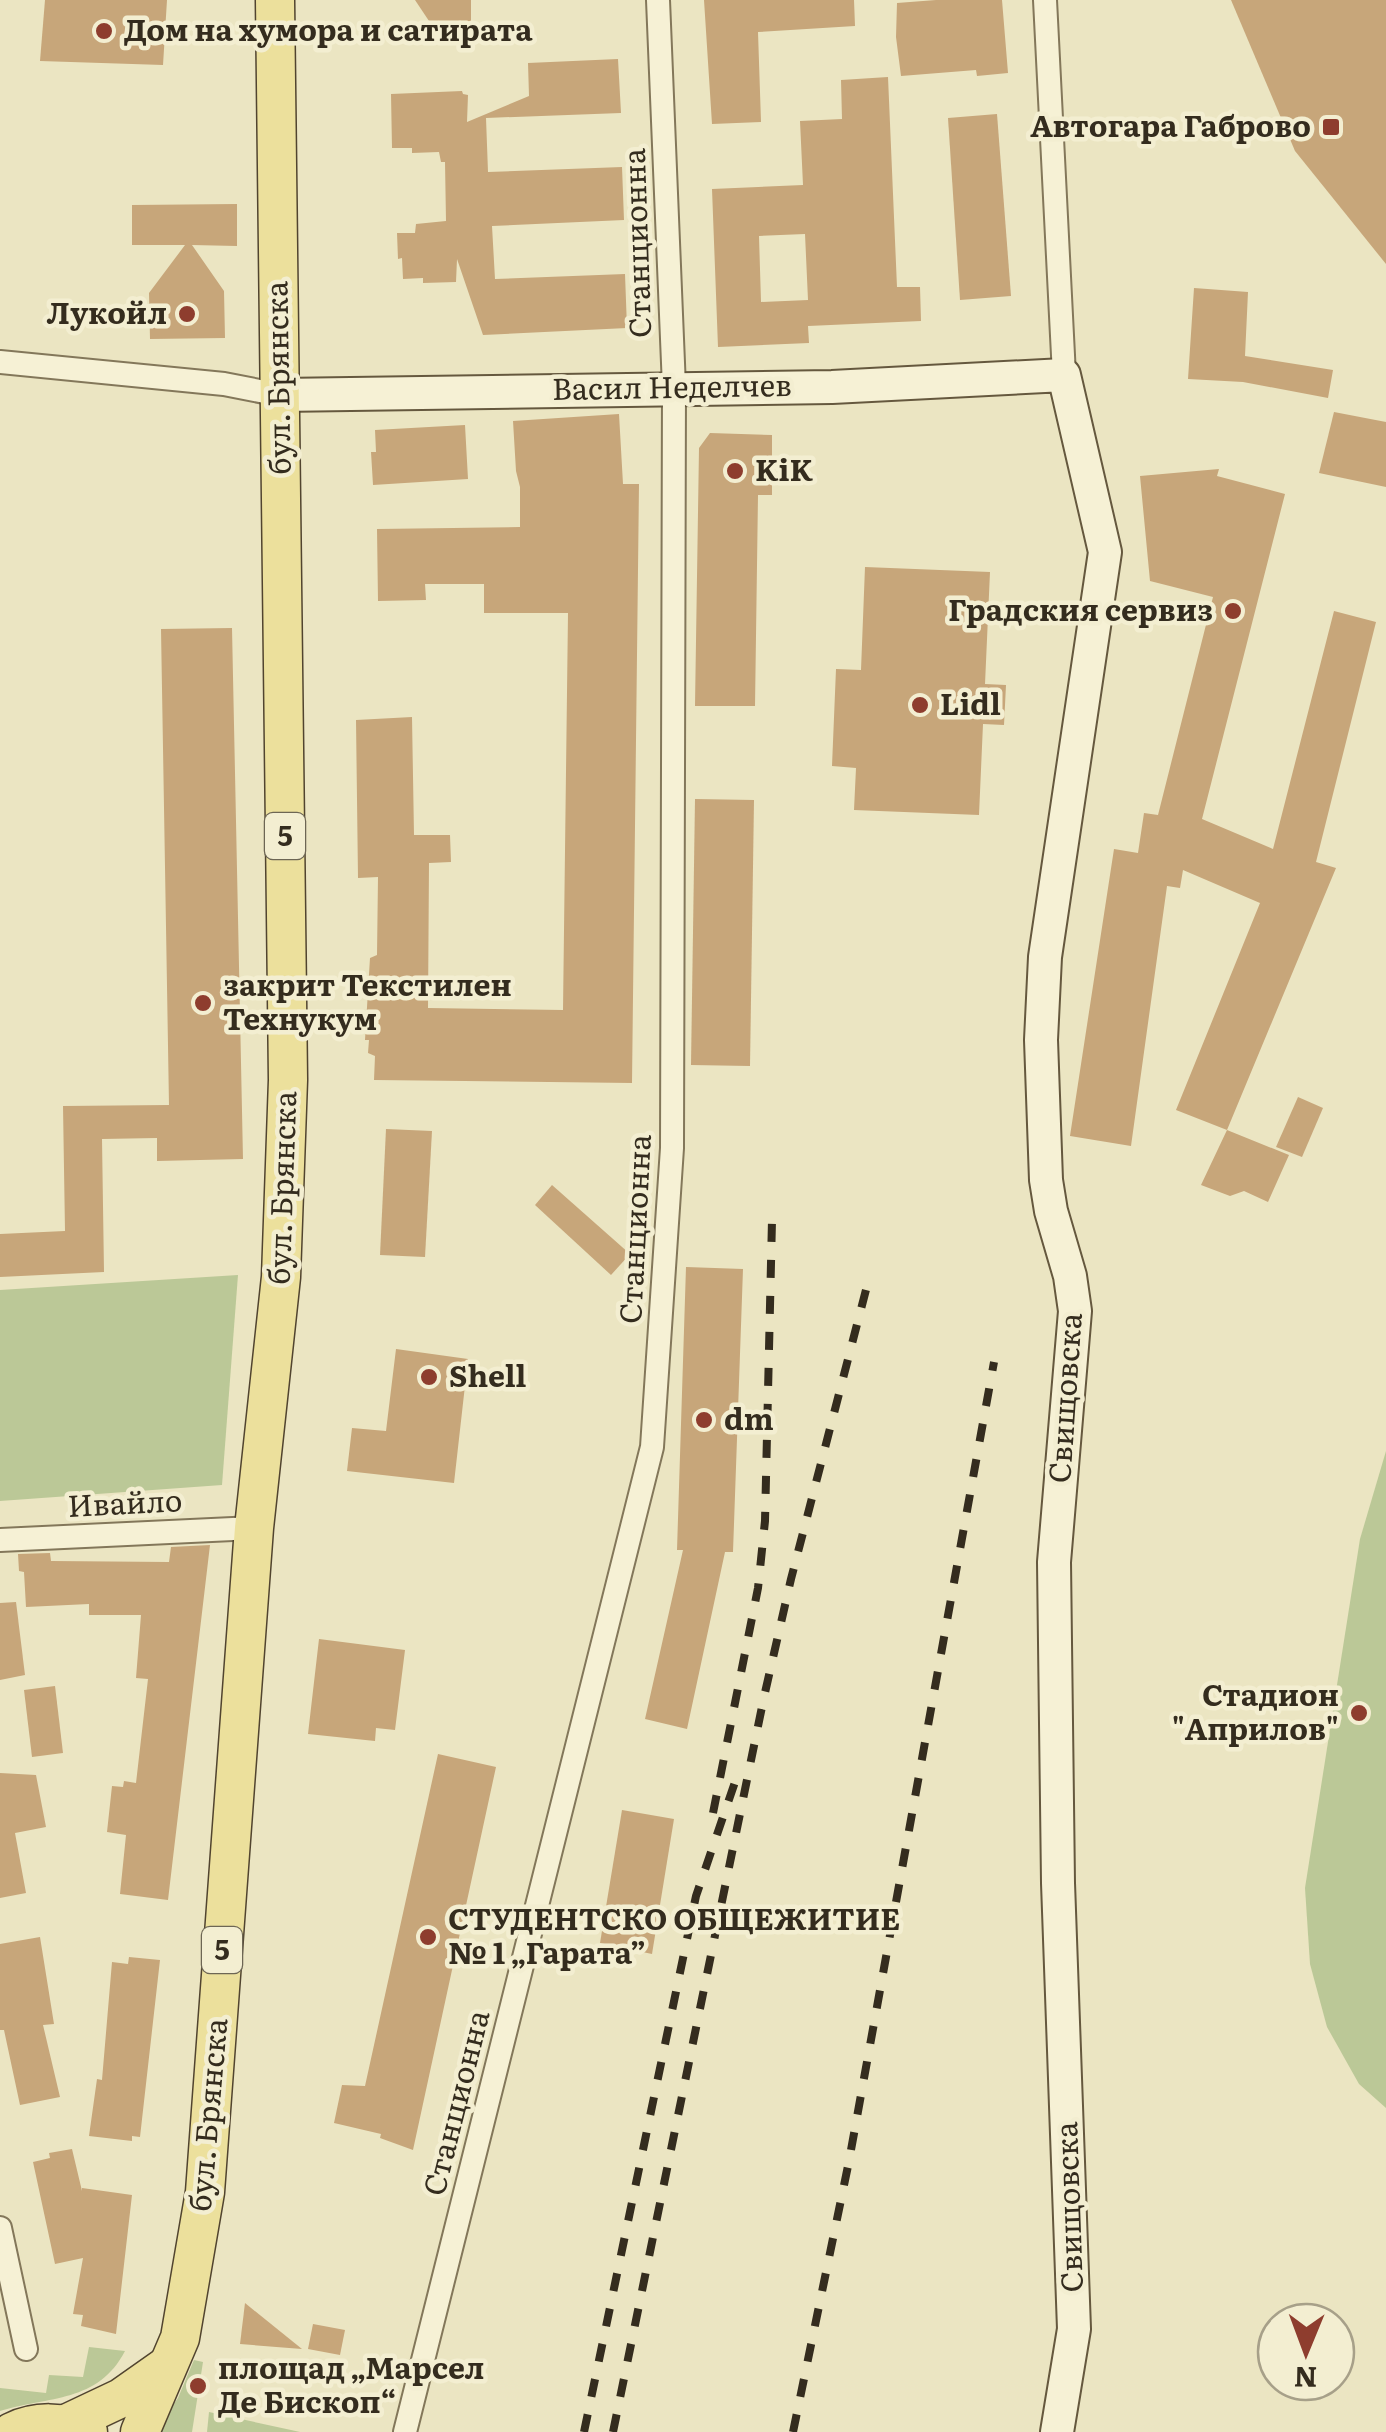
<svg xmlns="http://www.w3.org/2000/svg" width="1386" height="2432" font-family="Literata,serif">
<style>
.green{fill:#bbc897}
.building{fill:#c7a67a;fill-rule:evenodd}
.lines{fill:none;stroke-linecap:round;stroke-linejoin:round}
.street-casing{stroke:#83775a;stroke-width:26}
.secondary-casing{stroke:#65583e;stroke-width:36}
.primary-casing{stroke:#51442f;stroke-width:41}
.street{stroke:#f6f1d5;stroke-width:22}
.secondary{stroke:#f6f1d5;stroke-width:32}
.primary{stroke:#ece09c;stroke-width:38}
.rail{stroke:#342c1e;stroke-width:8;stroke-dasharray:18 18;stroke-linecap:butt}
.poi-dot{fill:#8e3d2e;stroke:#f3eed1;stroke-width:4}
.labels{text-anchor:middle;stroke-width:9;stroke-linejoin:round;paint-order:stroke}
.shield{fill:#f3eed1;stroke:#6d6654;stroke-width:2.5}
.shield-label{font-size:28px;font-weight:bold;fill:#342c1e}
.poi-label{font-size:30px;font-weight:bold;fill:#342c1e;stroke:#f3eed1;text-anchor:start}
.street-label{font-size:30px;fill:#342c1e;stroke:#f3eed1}
</style>
<rect width="100%" height="100%" fill="#ebe5c2"/>
<g class="green">
<path d="M238,1275l-16,210 -222,16v-211z"/>
<path d="M1386,1451v657l-27,-24 -32,-57 -17,-63 -5,-76 55,-349z"/>
<path d="M89,2347l36,4c-27,52 -76,45 -125,60v-23l46,5 3,-18 34,2z"/>
<path d="M194,2360l9,2 -11,70h-38l24,-34z"/>
<path d="M209,2412l82,18 9,2h-93z"/>
</g>
<g class="building">
<path d="M45,0h122l-4,65 -123,-4z"/>
<path d="M415,0h56v27h-38z"/>
<path d="M704,0h150l1,26 -97,6 3,90 -49,2z"/>
<path d="M936,0h66l6,73 -31,3 -1,-6 -75,6 -5,-39 1,-34z"/>
<path d="M1231,0h155v264l-91,-113z"/>
<path d="M618,59l3,54 -135,5 2,54 134,-5 2,53 -132,6 3,53 130,-5 2,54 -144,7 -26,-76 -1,23 -33,1v-5l-20,1 -1,-21 -4,1 -1,-26h18l1,-9 30,-3 -1,-59h-4l-2,-10 -27,1v-5h-20l-1,-54 71,-3 1,3 5,1 -1,27 62,-26 -1,-33z"/>
<path d="M888,77l9,210h23l1,34 -113,5 1,17 -91,4 -6,-158 91,-4 -3,-64 42,-2 -1,-39zM805,234l3,66 -47,2 -2,-66z"/>
<path d="M997,114l14,182 -51,4 -12,-182z"/>
<path d="M237,204v42l-45,-1 32,46 1,47 -75,1 -1,-46 36,-48h-53v-40z"/>
<path d="M1194,288l54,4 -3,64 88,14 -5,28 -85,-16 -55,-3z"/>
<path d="M1334,412l52,10v65l-67,-14z"/>
<path d="M619,414l4,70h16l-7,599 -258,-3 1,-24 -7,-3 1,-13h-4l5,-82 7,-3 1,-78 -20,1 -2,-158 56,-3 2,118h36l1,27 -22,1 -1,145 135,2 5,-397h-84v-29h-59l1,16 -48,1 -1,-72 143,-2v-40l-4,-16 -3,-50z"/>
<path d="M465,425l3,54 -95,6 -2,-33h5l-1,-22z"/>
<path d="M710,433l62,2v60h-14l-3,211h-60l4,-258z"/>
<path d="M1219,469l-2,7 68,18 -83,325 71,30 61,-238 42,11 -60,240 20,6 -109,262 -51,-20 84,-207 -77,-33 -3,18 -13,-2 -36,260 -61,-10 44,-287 24,4 6,-40 14,2 55,-218 -63,-16 -10,-105z"/>
<path d="M865,567l125,5 -5,112 21,1 -2,40 -21,-1 -4,91 -125,-5 2,-42 -24,-2 4,-97 25,1z"/>
<path d="M232,628l11,531 -86,2v-23l-55,1 2,133 -104,5v-43l65,-3 -2,-125 106,-1 -8,-476z"/>
<path d="M695,799l59,1 -4,266 -59,-1z"/>
<path d="M1298,1097l25,11 -21,49 -26,-10z"/>
<path d="M386,1129l46,2 -7,126 -45,-2z"/>
<path d="M1227,1130l62,25 -21,47 -24,-11 -14,5 -29,-11z"/>
<path d="M552,1185l78,69 -19,21 -76,-70z"/>
<path d="M686,1267l57,2 -10,283h-8l-38,177 -42,-10 38,-169h-6z"/>
<path d="M396,1349l72,10 -14,124 -107,-12 5,-43 34,3z"/>
<path d="M210,1545l-42,355 -48,-6 6,-59 -19,-3 5,-46 11,1 1,-6 12,2 12,-104 -12,-1 5,-63h-52v-11l-63,3 -2,-35 -5,-1 -1,-17 32,-1 1,8 118,1 2,-15z"/>
<path d="M16,1602l9,73 -25,5v-77z"/>
<path d="M319,1639l86,11 -10,80 -19,-2 -1,13 -67,-7z"/>
<path d="M55,1686l8,67 -31,4 -8,-67z"/>
<path d="M438,1754l58,13 -83,383 -33,-12 1,-4 -47,-11 8,-38 23,1z"/>
<path d="M0,1773l36,2 10,52 -31,6 11,60 -26,5z"/>
<path d="M622,1810l52,9 -22,135 -52,-11z"/>
<path d="M40,1937l14,87 -11,1 17,72 -40,8 -16,-75h-4v-86z"/>
<path d="M129,1957l31,3 -20,177 -8,-1v5l-43,-5 8,-57 5,1 10,-118 16,2z"/>
<path d="M72,2149l10,42v-3l50,7 -16,139 -35,-8 2,-11 -10,-1 10,-56 -28,6 -22,-102 17,-4 -1,-5z"/>
<path d="M245,2303l57,46 -62,-5z"/>
<path d="M313,2324l32,6 -5,25 -32,-6z"/>
</g>
<g class="lines">
<defs>
<g id="street">
<path d="M1045,0l19,375"/>
<path d="M0,362l224,22 56,11"/>
<path d="M0,1540l254,-12"/>
<path d="M0,2228l26,121"/>
<path d="M405,2432l247,-985 20,-299 2,-761 -16,-387"/>
</g>
<path id="secondary" d="M280,395l552,-8 232,-12 41,177 -60,405 -4,83 5,140 5,31 19,65 5,35 -21,251 4,321 16,446 -17,103"/>
<g id="primary">
<path d="M66,2424l55,-26 44,-31"/>
<path d="M12,2432c24,-12 51,-11 76,0"/>
<path d="M140,2432l40,-94 25,-146 49,-664 27,-251 7,-197 -13,-1080"/>
</g>
</defs>
<use href="#street" class="street-casing"/>
<use href="#secondary" class="secondary-casing"/>
<use href="#primary" class="primary-casing"/>
<use href="#street" class="street"/>
<use href="#secondary" class="secondary"/>
<use href="#primary" class="primary"/>
<g class="rail">
<path d="M713,1813l45,-225 7,-67 7,-301"/>
<path d="M584,2432l112,-536 39,-114"/>
<path d="M613,2432l151,-735 27,-118 77,-297"/>
<path d="M793,2432l56,-271 145,-799"/>
</g>
</g>
<g class="poi-dot">
<circle cx="104" cy="31" r="10"/>
<rect x="1321" y="117" width="20" height="20" rx="5"/>
<circle cx="187" cy="314" r="10"/>
<circle cx="735" cy="471" r="10"/>
<circle cx="1233" cy="611" r="10"/>
<circle cx="920" cy="705" r="10"/>
<circle cx="203" cy="1003" r="10"/>
<circle cx="429" cy="1377" r="10"/>
<circle cx="704" cy="1420" r="10"/>
<circle cx="1359" cy="1713" r="10"/>
<circle cx="428" cy="1937" r="10"/>
<circle cx="198" cy="2386" r="10"/>
</g>
<g class="labels">
<g class="shield">
<rect x="265" y="813" width="40" height="46" rx="8"/>
<rect x="202" y="1927" width="40" height="46" rx="8"/>
</g>
<g class="shield-label">
<text x="285" y="846">5</text>
<text x="222" y="1960">5</text>
</g>
<g class="poi-label">
<text x="124" y="41">Дом на хумора и сатирата</text>
<text x="1311" y="137" text-anchor="end">Автогара Габрово</text>
<text x="167" y="324" text-anchor="end">Лукойл</text>
<text x="755" y="481">KiK</text>
<text x="1213" y="621" text-anchor="end">Градския сервиз</text>
<text x="940" y="715">Lidl</text>
<text x="223" y="996">закрит Текстилен<tspan x="223" dy="34">Технукум</tspan></text>
<text x="449" y="1387">Shell</text>
<text x="724" y="1430">dm</text>
<text x="1339" y="1706" text-anchor="end">Стадион<tspan x="1339" dy="34">"Априлов"</tspan></text>
<text x="448" y="1930">СТУДЕНТСКО ОБЩЕЖИТИЕ<tspan x="448" dy="34">№ 1 „Гарата”</tspan></text>
<text x="218" y="2379">площад „Марсел<tspan x="218" dy="34">Де Бископ“</tspan></text>
</g>
<g class="street-label">
<text transform="translate(638 243) rotate(-92)" y="10">Станционна</text>
<text transform="translate(279 378) rotate(-91)" y="10">бул. Брянска</text>
<text transform="translate(672 388) rotate(-1)" y="10">Васил Неделчев</text>
<text transform="translate(283 1188) rotate(-88)" y="10">бул. Брянска</text>
<text transform="translate(636 1229) rotate(-87)" y="10">Станционна</text>
<text transform="translate(1066 1398) rotate(-86)" y="10">Свищовска</text>
<text transform="translate(125 1504) rotate(-3)" y="10">Ивайло</text>
<text transform="translate(457 2103) rotate(-76)" y="10">Станционна</text>
<text transform="translate(209 2115) rotate(-85)" y="10">бул. Брянска</text>
<text transform="translate(1070 2207) rotate(-92)" y="10">Свищовска</text>
</g>
</g>
<g transform="translate(1306 2352) rotate(181)"><circle r="48" fill="#f3eed1" stroke="#a7a089" stroke-width="2.5"/>
<path d="M0-8L18 38L0 25L-18 38Z" fill="#8e3d2e"/>
<text y="-15" font-size="28" font-weight="bold" text-anchor="middle" fill="#342c1e">N</text>
</g>
</svg>
